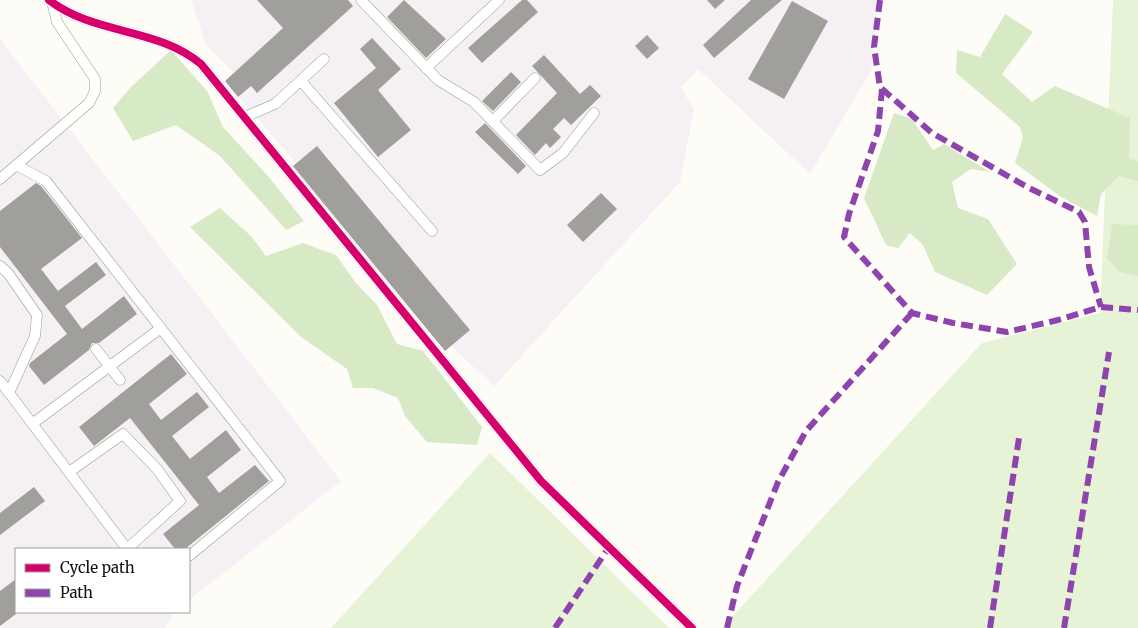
<svg xmlns="http://www.w3.org/2000/svg" width="1138" height="628" font-family="Merriweather,serif">
<style>
.industrial{fill:#f5f0f3}
.green{fill:#e7f3d7}
.forest{fill:#d8eac5}
.building{fill:#a19f9c}
.lines{fill:none;stroke-linecap:round;stroke-linejoin:round}
.minor-casing{stroke:#979795;stroke-width:11}
.minor{stroke:#fffffe;stroke-width:10}
.quiet{stroke:#8e44ad;stroke-width:6;stroke-dasharray:12 6;stroke-linecap:butt}
.cycleway-casing{stroke:#fff;stroke-width:11}
.cycleway{stroke:#d6006c;stroke-width:8}
</style>
<rect width="100%" height="100%" fill="#fdfcf7"/>
<g class="industrial">
<path d="M191,0h688l-8,71 -61,103 -112,-105 -17,19 13,21 -14,73 -186,204 -43,-40 -6,5 -153,-185 4,-3 -71,-82 9,-8 -28,-28z"/>
<path d="M0,39l341,442 -152,119v-51h-173v63h158l-9,16h-165z"/>
</g>
<g class="green">
<path d="M1113,0h25v628h-416l260,-285 118,-30z"/>
<path d="M490,453l179,175h-338z"/>
</g>
<g class="forest">
<path d="M1005,14l28,18 -31,42 30,28 23,-16 75,32 -1,40 9,4v19l-19,-5 -18,18 -4,22 -36,-19 -46,-34 8,-26 -3,-10 -64,-54 1,-23 23,7z"/>
<path d="M171,50l36,41 16,36 45,49 36,45 -18,9 -66,-74 -44,-31 -43,16 -20,-33 18,-21z"/>
<path d="M894,113l18,6 21,31 11,-6 46,28 -19,-3 -19,13 6,26 30,11 29,45 -30,31 -52,-23 -12,-27 -13,-12 -12,15 -12,-3 -22,-47z"/>
<path d="M220,208l32,29 14,19 37,-13 33,12 20,28 21,22 20,39 26,7 59,76 -5,18 -50,-3 -22,-26 -7,-18 -25,-10h-20l-6,-19 -46,-32 -111,-110z"/>
<path d="M1112,224l26,1v51l-18,-4 -13,-14z"/>
</g>
<g class="building">
<path d="M257,0h91l5,6 -96,87 -6,-7 -13,11 -13,-16 58,-53z"/>
<path d="M404,0l42,39 -20,19 -39,-41z"/>
<path d="M522,0h5l11,12 -56,51 -14,-15z"/>
<path d="M707,0h18l-10,9z"/>
<path d="M751,0h31l-68,58 -11,-13z"/>
<path d="M792,1l36,20 -44,78 -36,-20z"/>
<path d="M647,35l12,13 -12,11 -12,-13z"/>
<path d="M372,38l29,31 -23,21 33,40 -33,27 -44,-54 42,-35 -16,-19z"/>
<path d="M544,55l36,39 10,-9 11,11 -30,29 -7,-7 -11,11 8,8 -11,11 -4,-5 -11,12 -19,-20 41,-42 -25,-27z"/>
<path d="M511,72l10,10 -28,29 -11,-10z"/>
<path d="M485,123l41,43 -8,8 -43,-42z"/>
<path d="M317,146l153,184 -25,21 -152,-185z"/>
<path d="M36,183l5,3 41,52 -41,31 17,22 38,-29 10,13 -41,31 17,23 42,-33 13,18 -38,29h-7l-3,7 -45,35 -15,-19 1,-3 37,-29 -67,-87v-36z"/>
<path d="M601,193l16,16 -34,33 -16,-17z"/>
<path d="M171,354l16,20 -38,30 12,16 36,-28 12,15 -37,29 18,23 36,-29 15,20 -34,27 12,16 36,-28 14,16 -84,68h-10l-12,-15 36,-29 -69,-87 -36,28 -15,-19z"/>
<path d="M34,487l11,14 -45,34v-22z"/>
<path d="M16,579v35l-16,12v-35z"/>
</g>
<g class="lines">
<defs>
<g id="minor">
<path d="M49,0c45,35 108,27 152,64l340,417 151,147"/>
<path d="M361,0l77,80 36,22 66,68 23,-17 31,-40"/>
<path d="M426,68l73,-68"/>
<path d="M301,81l131,150"/>
<path d="M245,117l30,-13 49,-45"/>
<path d="M493,121l42,-43"/>
<path d="M16,165l30,16 234,300 -91,75"/>
<path d="M0,179l89,-76 6,-12v-12l-38,-57 -5,-20"/>
<path d="M0,266l8,7 29,42 -2,21 -26,57"/>
<path d="M96,349l24,31"/>
<path d="M0,381l127,168"/>
<path d="M32,424l129,-96"/>
<path d="M69,472l54,-38 34,35 23,32 -53,48"/>
</g>
</defs>
<use href="#minor" class="minor-casing"/>
<use href="#minor" class="minor"/>
<g class="quiet">
<path d="M880,0l-6,47 6,40 52,46 97,55 50,24 6,10 4,45 12,40"/>
<path d="M882,89l-4,42 -29,83 -5,23 68,76 41,10 54,9 51,-12 43,-13 37,3"/>
<path d="M555,628l54,-81"/>
<path d="M727,628l10,-42 41,-104 28,-51 106,-118"/>
<path d="M990,628l29,-190"/>
<path d="M1064,628l45,-276"/>
</g>
<defs>
<path id="cycleway" d="M49,0c45,35 108,27 152,64l340,417 151,147"/>
</defs>
<use href="#cycleway" class="cycleway-casing"/>
<use href="#cycleway" class="cycleway"/>
</g>
<rect x="15" y="548" width="175" height="65" fill="#ffffff" stroke="#a0a0a0"/>
<rect x="25" y="564" width="25" height="8" fill="#d6006c" stroke="#a0a0a0"/>
<text x="60" y="573" font-size="15" fill="#111111">Cycle path</text>
<rect x="25" y="589" width="25" height="8" fill="#8e44ad" stroke="#a0a0a0"/>
<text x="60" y="598" font-size="15" fill="#111111">Path</text>
</svg>
